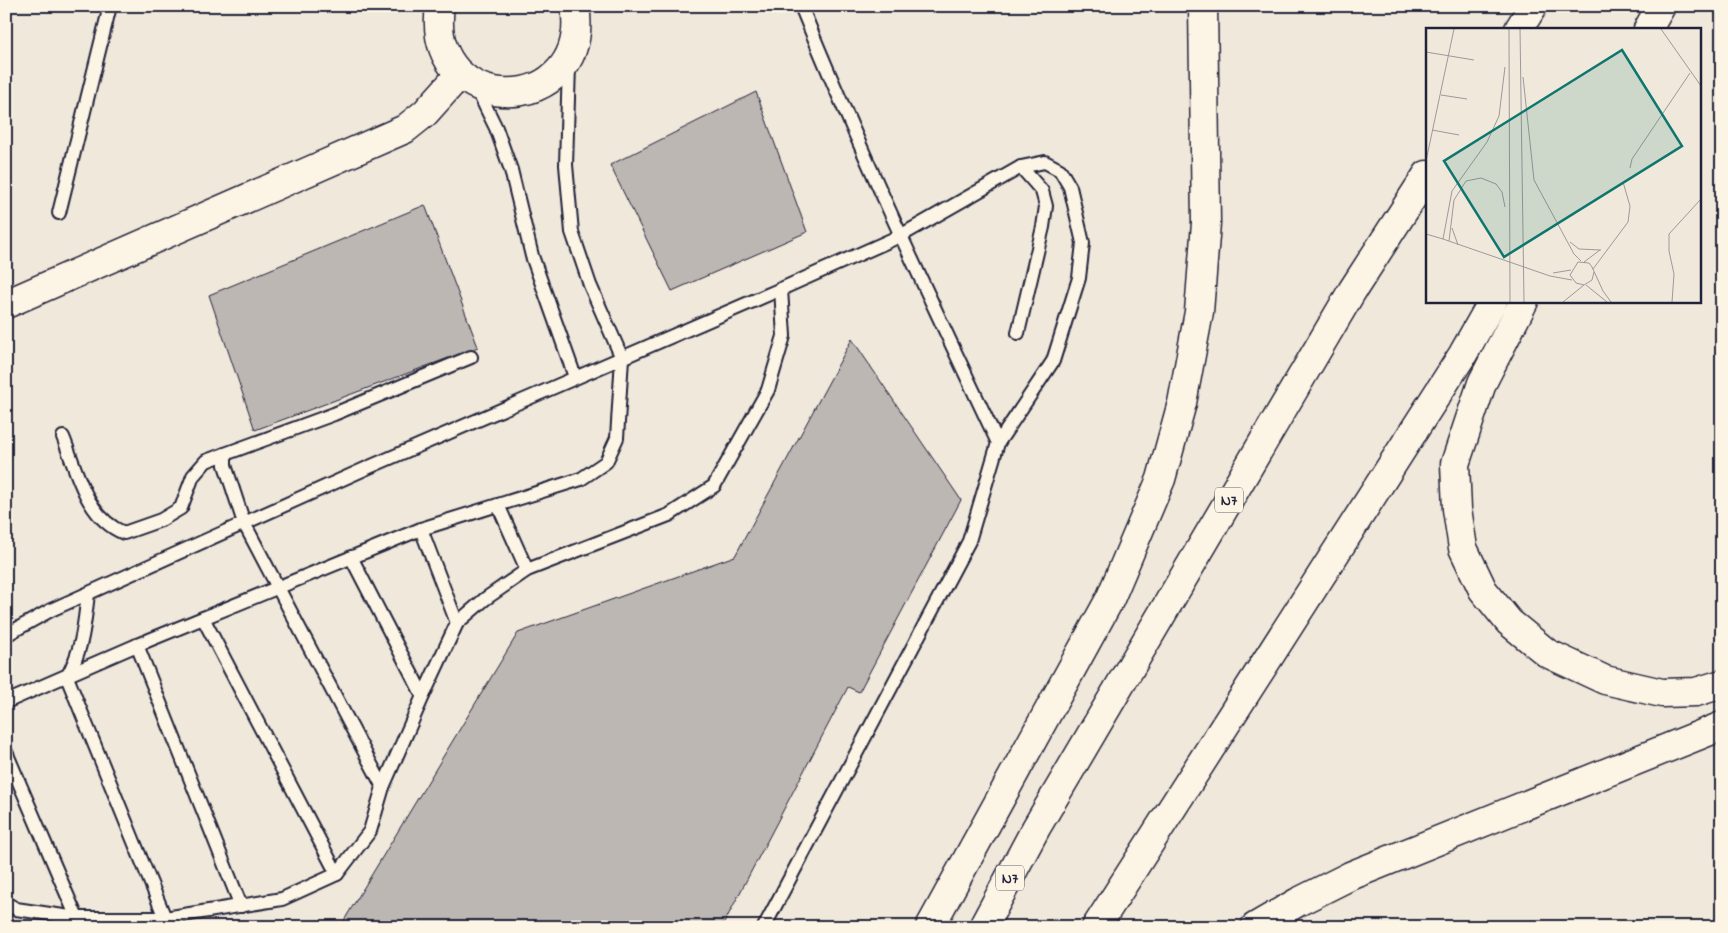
<svg xmlns="http://www.w3.org/2000/svg" width="1728" height="933" font-family="'Indie Flower',sans-serif">
<style>
.building{fill:#bcb7b3;stroke:#22223b}
.lines{fill:none;stroke-linecap:round;stroke-linejoin:round}
.service-casing{stroke:#22223b;stroke-width:16}
.tertiary-casing{stroke:#22223b;stroke-width:31}
.motorway-casing{stroke:#22223b;stroke-width:31}
.service{stroke:#fcf5e5;stroke-width:12}
.tertiary{stroke:#fcf5e5;stroke-width:28}
.motorway{stroke:#fcf5e5;stroke-width:28}
.labels{text-anchor:middle;stroke-width:4.5;stroke-linejoin:round;paint-order:stroke}
.shield{fill:#fcf5e5;stroke:#63616e;stroke-width:1}
.shield-label{font-size:15px;font-weight:bold;fill:#22223b}
.inset-road{fill:none;stroke:#9d999b;stroke-width:1}
.view{fill:#0f766e;fill-opacity:0.15;stroke:#0f766e;stroke-width:2.5}
.inset-edge{fill:none;stroke:#22223b;stroke-width:2.5}
</style>
<rect width="100%" height="100%" fill="#efe8db"/>
<filter id="ink" filterUnits="userSpaceOnUse"><feTurbulence type="fractalNoise" baseFrequency=".02" numOctaves="2"/><feDisplacementMap in="SourceGraphic" scale="10" xChannelSelector="R" yChannelSelector="G"/><feConvolveMatrix kernelMatrix="1 2 1 2 8 2 1 2 1" color-interpolation-filters="sRGB"/></filter>
<g filter="url(#ink)">
<g class="building">
<path d="M756,92l51,140 -135,59 -62,-126z"/>
<path d="M425,205l53,142 -223,83 -46,-135z"/>
<path d="M852,339l109,161 -102,192 -11,-5 -126,240h-382l178,-294 217,-77z"/>
</g>
<g class="lines">
<defs>
<g id="service">
<path d="M476,87l20,41 15,42 21,86 43,121"/>
<path d="M59,213l51,-207"/>
<path d="M1018,333l25,-106 3,-21 -4,-15 -21,-24"/>
<path d="M63,437c14,34 23,81 61,96l37,-13 20,-12 12,-32 13,-15 19,-7"/>
<path d="M498,505l29,65"/>
<path d="M421,529l36,94"/>
<path d="M351,557l72,139"/>
<path d="M88,594c-4,32 -5,54 -21,83l98,241"/>
<path d="M203,618l134,256"/>
<path d="M6,635l45,-25 316,-142 414,-179 119,-53 121,-69 24,-5 15,8 10,17 13,56 -4,35 -26,83 -55,82"/>
<path d="M137,645l104,261"/>
<path d="M6,702l131,-57 284,-116 160,-50 25,-17 11,-24 5,-80 -32,-73 -18,-53 -6,-67 3,-100"/>
<path d="M6,752l71,166"/>
<path d="M383,787l-139,-264 -19,-58v-11l109,-40 137,-57"/>
<path d="M6,903l10,6 61,9h88l117,-19 55,-25 33,-43 13,-44 40,-91 34,-73 28,-24 42,-29 142,-55 45,-29 54,-96 16,-54 -3,-47"/>
<path d="M764,927l205,-386 29,-98c-68,-144 -137,-289 -197,-437"/>
</g>
<g id="tertiary">
<path d="M440,6c-16,115 153,115 135,0"/>
<path d="M6,304l399,-175 20,-16 35,-39"/>
</g>
<g id="motorway">
<path d="M1519,29l14,-23"/>
<path d="M1648,29l13,-23"/>
<path d="M1524,301l-42,82 -27,81 2,45 6,39 20,42 26,32 38,31 58,27 57,13 34,-1 26,-8"/>
<path d="M930,927l180,-328 51,-120 21,-76 17,-91 7,-89 -3,-217"/>
<path d="M983,927l53,-99 316,-537 75,-116"/>
<path d="M1096,927l367,-573 30,-53"/>
<path d="M1255,927l43,-25 52,-26 372,-150"/>
</g>
</defs>
<use href="#service" class="service-casing"/>
<use href="#tertiary" class="tertiary-casing"/>
<use href="#motorway" class="motorway-casing"/>
<use href="#service" class="service"/>
<use href="#tertiary" class="tertiary"/>
<use href="#motorway" class="motorway"/>
</g>
</g>
<g class="labels">
<g class="shield">
<rect x="1215" y="487.5" width="28" height="25" rx="4"/>
<rect x="996" y="865.5" width="28" height="25" rx="4"/>
</g>
<g class="shield-label">
<text x="1229" y="505">N7</text>
<text x="1010" y="883">N7</text>
</g>
</g>
<g transform="translate(1426 28)">
<rect width="275" height="275" fill="#efe8db"/>
<path class="inset-road" d="M83,1l1,273M94,1l4,273M235,1l40,57M0,24l48,8M97,49l11,103 40,74 7,7M15,67l26,4M6,102l27,5M0,133l28,-132M204,140l2,-9 58,-86M26,200l6,17M0,206l17,5M17,211l107,37 22,4M17,211l9,-48 35,-49 12,-26 6,-49M23,213l5,-41 12,-19 15,-3 15,6 6,8 3,15M144,214l9,7 22,1M158,234l16,-12M167,241l35,-47 2,-16 -7,-24M168,244l-2,8 -8,5 -8,-2 -6,-8 8,-13 11,1 3,4 11,24 8,11M127,245l18,-3M160,257l21,17M137,274l21,-17M246,274l2,-28 -5,-23v-17l32,-35"/>
<path class="view" d="M196,22l60,96 -178,111 -60,-96z"/>
<rect width="275" height="275" class="inset-edge"/>
</g>
<rect width="1728" height="933" fill="none" stroke="#fcf5e5" stroke-width="25"/>
<rect x="12" y="12" width="1703" height="908" fill="none" stroke="#22223b" stroke-width="2" filter="url(#ink)"/>
</svg>
